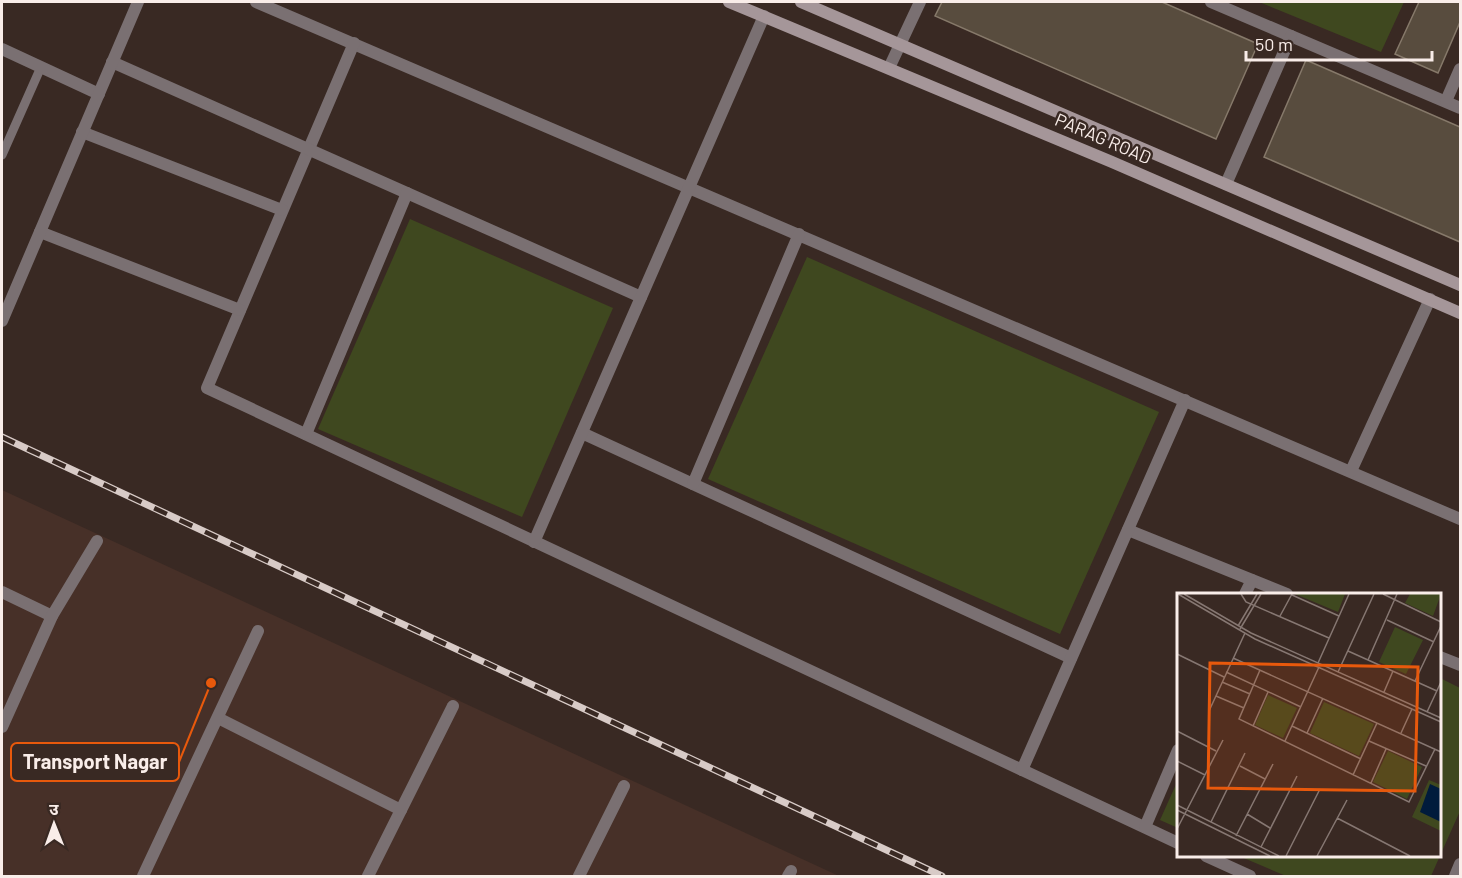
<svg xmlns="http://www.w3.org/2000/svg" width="1462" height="878" font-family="Barlow,'Noto Sans Devanagari',sans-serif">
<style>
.built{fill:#473028}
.green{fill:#3f481f}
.building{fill:#584c3e;stroke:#86796a;stroke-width:1.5}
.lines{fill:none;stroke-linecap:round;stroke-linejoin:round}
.lane{stroke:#7a7072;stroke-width:9}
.street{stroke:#7a7072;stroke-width:12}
.secondary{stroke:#a59699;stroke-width:12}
.rail-casing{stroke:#d8cbc7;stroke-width:7}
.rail{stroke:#392923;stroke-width:4.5;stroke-dasharray:14;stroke-linecap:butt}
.labels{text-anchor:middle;stroke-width:5;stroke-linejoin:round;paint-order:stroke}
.street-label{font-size:18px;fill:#f9ede9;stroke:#392923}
.inset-road{fill:none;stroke:#867772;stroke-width:1.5}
.view{fill:#e8590c;fill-opacity:0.15;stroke:#e8590c;stroke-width:3}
.inset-edge{fill:none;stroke:#f9ede9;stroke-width:3}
.leader{fill:none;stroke:#e8590c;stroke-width:2}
.callout-dot{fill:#e8590c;stroke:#392923;stroke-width:2}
.callout{fill:#392923;stroke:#e8590c;stroke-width:2}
.callout-label{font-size:20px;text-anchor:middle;font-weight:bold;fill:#f9ede9}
</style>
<rect width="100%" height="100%" fill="#392923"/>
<path class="built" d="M2,490l837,386h-837z"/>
<g class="green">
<path d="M1259,2h145l-23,50z"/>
<path d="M410,219l203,89 -91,209 -204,-88z"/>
<path d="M807,257l352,155 -99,222 -352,-155z"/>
<path d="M1440,678l20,10v123l-29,65h-145l-47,-20h201z"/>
<path d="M1178,780v48l-18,-8z"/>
</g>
<g class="building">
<path d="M942,2h220l96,42 -42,95 -281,-123z"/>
<path d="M1419,2h41v20l-22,51 -43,-19z"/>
<path d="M1306,60l154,67v115l-196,-85z"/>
</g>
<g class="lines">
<path class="lane" d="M2,155l39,-88"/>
<g class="street">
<path d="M256,2l1204,517"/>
<path d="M1211,2l249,106"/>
<path d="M354,43l-147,345 971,455"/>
<path d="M2,49l97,45"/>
<path d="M112,62l529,235"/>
<path d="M889,68l31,-66"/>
<path d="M1446,101l14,-32"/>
<path d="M82,132l200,78"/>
<path d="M1226,184l65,-148"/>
<path d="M40,232l200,78"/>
<path d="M2,321l136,-319"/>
<path d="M582,433l489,225"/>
<path d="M306,434l101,-241"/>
<path d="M1351,471l79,-172"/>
<path d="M693,484l106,-250"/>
<path d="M1128,530l159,64"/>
<path d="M534,542l230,-526"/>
<path d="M2,592l50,24"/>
<path d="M1245,594l7,-14"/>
<path d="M1440,657l20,8"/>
<path d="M218,718l183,92"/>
<path d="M2,727l50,-111 45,-75"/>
<path d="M1022,770l163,-370"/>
<path d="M1145,827l33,-77"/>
<path d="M1206,856l44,20"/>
<path d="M143,876l115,-245"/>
<path d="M368,876l85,-170"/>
<path d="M579,876l45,-90"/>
<path d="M788,876l3,-5"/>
<path d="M1455,876l5,-12"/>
</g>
<g class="secondary">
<path d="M729,2l383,160 348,151"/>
<path d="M801,2l659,283"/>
</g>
<defs>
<path id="rail" d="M2,437l940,439"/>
</defs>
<use href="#rail" class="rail-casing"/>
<use href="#rail" class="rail"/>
</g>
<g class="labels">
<g class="street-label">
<text transform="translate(1103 139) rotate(23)" y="6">PARAG ROAD</text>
</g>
</g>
<g transform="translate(1177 593)">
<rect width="264" height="264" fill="#392923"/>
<path d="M118,1h50l-7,18zM233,1h31l-8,22 -28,-13zM218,34l28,13 -17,34 -27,-12zM91,102l29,13 -14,30 -28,-13zM147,109l50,22 -15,32 -49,-23zM211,158l34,16 -15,32 -34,-17zM252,187l12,5v46l-29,-14z" fill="#3f481f"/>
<path d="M253,191l11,5v33l-21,-10z" fill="#001b3c"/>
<path class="inset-road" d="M1,1l77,45 186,83M7,1l67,39 190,85M64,1l5,8 83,36M206,1l58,28M115,2l47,21M103,23l12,-22M210,27l47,22M61,33l19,-32M63,36l21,-35M171,58l89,40M0,61l47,23M56,65l208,94M191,67l29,-66M141,70l31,-69M83,77l-21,49 170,83 26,-53M49,79l75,35M161,79l36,-78M238,88l26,-55M45,89l28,12M207,99l9,-21M39,103l28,12M32,118l36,-78M250,119l14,-30M76,133l15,-34M115,133l69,33M0,138l39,20M130,140l16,-35M224,140l11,-24M108,148l34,-74M192,148l57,25M0,168l28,14M63,173l25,13M176,182l24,-52M194,190l15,-34M0,212l102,51M0,217l93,46M70,221l23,14M160,225l73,38M34,229l34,-69M0,236l46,-89M59,243l37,-72M84,254l36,-71M109,263l34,-67M140,263l30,-56"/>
<path class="view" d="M33,70l208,4 -3,124 -207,-3z"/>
<rect width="264" height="264" class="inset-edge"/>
</g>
<path class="leader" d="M211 683L179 762"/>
<circle class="callout-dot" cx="211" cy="683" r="6"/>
<rect class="callout" x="11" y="743" width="168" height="38" rx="6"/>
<g class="callout-label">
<text x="95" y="769">Transport Nagar</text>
</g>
<rect width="1462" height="878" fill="none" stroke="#f9ede9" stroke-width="6"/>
<g transform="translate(54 824) rotate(359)" stroke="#392923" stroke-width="4.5" paint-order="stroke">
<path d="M0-4.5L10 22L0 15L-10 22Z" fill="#f9ede9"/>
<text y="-9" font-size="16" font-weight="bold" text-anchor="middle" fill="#f9ede9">उ</text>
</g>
<path d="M1246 51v9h186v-9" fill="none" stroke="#f9ede9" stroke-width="3"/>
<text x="1255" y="51" font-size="18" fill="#f9ede9" stroke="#392923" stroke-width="4.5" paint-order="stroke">50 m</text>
</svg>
